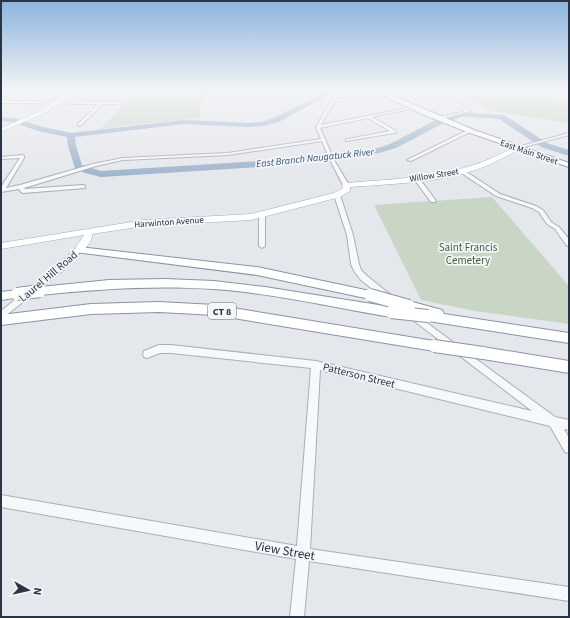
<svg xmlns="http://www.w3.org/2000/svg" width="570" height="618" font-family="'Source Sans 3',sans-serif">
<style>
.green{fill:#c9d6c5}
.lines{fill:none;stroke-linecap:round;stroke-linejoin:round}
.river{fill:#9fb4cc;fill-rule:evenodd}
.minor-casing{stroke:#a9aeb7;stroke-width:2}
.major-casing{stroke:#a3abb8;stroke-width:1}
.highway-casing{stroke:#8b94a3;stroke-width:2}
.minor{fill:#f7f8fa;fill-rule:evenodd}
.major{fill:#fff;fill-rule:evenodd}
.highway{fill:#fff;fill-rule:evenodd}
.highway-bridge-casing{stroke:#8b94a3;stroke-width:14;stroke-linecap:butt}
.highway-bridge{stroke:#fff;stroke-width:12}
.labels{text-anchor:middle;stroke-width:3.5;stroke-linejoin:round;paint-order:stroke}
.far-street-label{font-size:9px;fill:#2b3445;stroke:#f4f6f9}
.far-water-label{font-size:10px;font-style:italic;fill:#34527a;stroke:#f4f6f9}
.shield{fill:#f4f6f9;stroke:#676e7b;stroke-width:1}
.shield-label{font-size:10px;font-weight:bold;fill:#2b3445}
.park-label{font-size:11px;fill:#3f6138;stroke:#f4f6f9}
.street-label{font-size:11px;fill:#2b3445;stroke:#f4f6f9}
.near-street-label{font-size:13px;fill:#2b3445;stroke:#f4f6f9}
</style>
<rect width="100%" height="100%" fill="#e4e7ec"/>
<g class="green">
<path d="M137,91h69l-6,13v14l-63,6 -36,5z"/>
<path d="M494,92l12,6 63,2v23l-79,-12 -30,-16z"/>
<path d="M492,197l77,89v38l-94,-13 -54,-11 -47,-95z"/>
</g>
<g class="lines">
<path class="river" d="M324,91h7l-10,8 -42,23 -16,4 -16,1 -63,-3 -109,13 1,9 6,19 19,6 159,-10 118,-13 12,-4 44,-23 26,-8h11l33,2 43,28 22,7v6l-28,-9 -42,-28 -28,-2h-10l-21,8 -44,23 -17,5 -119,14 -159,10 -16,-4 -10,-5 -7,-22 -1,-9 -29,-6 -25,-9 -12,-1v-4l13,1 29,9 28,6 113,-13 63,3 15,-1 11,-4 44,-21z"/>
<defs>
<g id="minor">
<path d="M16,91h4l-15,10 118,1 2,1 -2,1h-20l-23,22 -2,-1v-1l21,-20 -98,-1v-3z"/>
<path d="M358,91h7l-20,4 3,2v2l-14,3 -13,23 92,-18 2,1 -43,9 24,14v2h-2l-48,8v-2h2l42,-8 -22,-13 -48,10 14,32 15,25 -1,1 -5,-1 -13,-25 -8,-19 -94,14 -105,5 -27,6 -72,22 1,1 58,-4 2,1v2l-62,5 -2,-1 -2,-3 -18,3v-5l19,-29 -19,1v-2l21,-2 2,1v2l-18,30 14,-3 73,-21 30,-6 105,-5 93,-14 -5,-12 18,-31zM342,96l2,2 -9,2 1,-2z"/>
<path d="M442,95h2l26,16 -32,9v-2l27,-7 -23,-14z"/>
<path d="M468,130l4,1 -61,30 -4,-1z"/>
<path d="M569,133v2l-53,14 -2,-1z"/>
<path d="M462,169l38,25 36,12 7,4 8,12 8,5 10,12v7h-2l-12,-17 -8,-5 -8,-12 -7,-4 -36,-12 -36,-24v-2z"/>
<path d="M415,178h4l17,23 -1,1h-4l-17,-23z"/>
<path d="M335,194l5,1 13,40 6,29 2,6 6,6 25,20 1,2 -1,2h-6l-25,-20 -7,-9 -3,-7 -4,-29 -13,-40z"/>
<path d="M262,212l3,2v32l-3,2 -3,-2v-32z"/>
<path d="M77,248h2l3,2 -20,21 -58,46 -3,1v-7l55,-44z"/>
<path d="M412,312l143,105 14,3v10l-5,-1 5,9v15l-4,-1 -15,-26 -230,-56 -10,179 259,38v14l-260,-40 -5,56h-14l6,-58 -295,-52v-12l296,51 14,-178 -140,-15h-11l-13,5 -3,-1 -1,-3 1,-3 15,-6h12l145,16 216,50 -123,-94 -1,-2 1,-2z"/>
</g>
<g id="major">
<path d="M69,91h5l-27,21 -46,20v-4l42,-18z"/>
<path d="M514,147l5,1c-5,5 -12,8 -18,11 -46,24 -100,24 -151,28v4l-10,6 -89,23 -107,6 -52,8c1,6 -7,17 -13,19l-5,-3 10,-15 -83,14v-6l143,-23 107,-6 83,-21 9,-5 -1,-3 4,-2c60,-5 114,-5 168,-36z"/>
</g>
<g id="highway">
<path d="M375,91h7l92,39 95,33v4l-99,-34 -48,-19z"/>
<path d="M79,247l178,20 113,24 4,1 2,3 -2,3 -4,1 -113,-24 -182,-23 -1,-2z"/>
<path d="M165,279l49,2 51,6 126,20 4,2 2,3 -2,3 -4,2c-59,-10 -118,-24 -178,-28 -58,-4 -115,0 -173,6l-4,-1 -2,-3 2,-3 4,-1 69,-7z"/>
<path d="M17,290l4,1 2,3 -2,3 -20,3v-8z"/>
<path d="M409,301l33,9 2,4 125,19v10l-141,-22 -4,-2 -2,-3 1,-2 -18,-5 -2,-3 2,-3z"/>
<path d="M159,302l56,3 219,36 5,1 2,4 -2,4 -5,1 -219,-36 -56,-3 -68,2 -90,11v-10l90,-11z"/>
<path d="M483,347l86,14v12l-86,-14 -5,-2 -2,-4 2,-4z"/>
</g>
</defs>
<use href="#minor" class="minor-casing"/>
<use href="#major" class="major-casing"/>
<use href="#highway" class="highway-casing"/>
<use href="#minor" class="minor"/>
<use href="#major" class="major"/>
<use href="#highway" class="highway"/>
<defs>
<g id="highway-bridge">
<path d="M17,294l23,-3"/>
<path d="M370,295l39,11"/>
<path d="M391,312l37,4"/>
<path d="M434,346l49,7"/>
</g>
</defs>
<use href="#highway-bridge" class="highway-bridge-casing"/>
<use href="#highway-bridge" class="highway-bridge"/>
</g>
<linearGradient id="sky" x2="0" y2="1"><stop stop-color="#8bb4dd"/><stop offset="0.51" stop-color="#f3f4f6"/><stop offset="1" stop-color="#f3f4f6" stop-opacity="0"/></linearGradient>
<rect width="570" height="177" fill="url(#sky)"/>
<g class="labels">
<g class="far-street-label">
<text transform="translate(529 152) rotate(19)" y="3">East Main Street</text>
<text transform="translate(434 175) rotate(-9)" y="3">Willow Street</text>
<text transform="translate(169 222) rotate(-4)" y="3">Harwinton Avenue</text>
</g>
<g class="far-water-label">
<text transform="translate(315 157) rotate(-6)" y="4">East Branch Naugatuck River</text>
</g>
<rect class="shield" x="208" y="303" width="28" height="16" rx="3"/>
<g class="shield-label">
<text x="222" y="315">CT 8</text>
</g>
<g class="park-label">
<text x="468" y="251">Saint Francis<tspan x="468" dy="13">Cemetery</tspan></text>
</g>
<g class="street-label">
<text transform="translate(48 276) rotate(-40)" y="4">Laurel Hill Road</text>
<text transform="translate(359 375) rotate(14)" y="4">Patterson Street</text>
</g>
<g class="near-street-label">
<text transform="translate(285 550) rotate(10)" y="5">View Street</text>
</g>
</g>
<rect width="570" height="618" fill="none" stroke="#2b3445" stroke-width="4"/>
<g transform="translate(28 590) rotate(98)" stroke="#f4f6f9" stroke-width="3" paint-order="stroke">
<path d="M0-3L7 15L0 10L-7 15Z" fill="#2b3445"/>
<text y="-6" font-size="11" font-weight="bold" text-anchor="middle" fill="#2b3445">N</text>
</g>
</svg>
